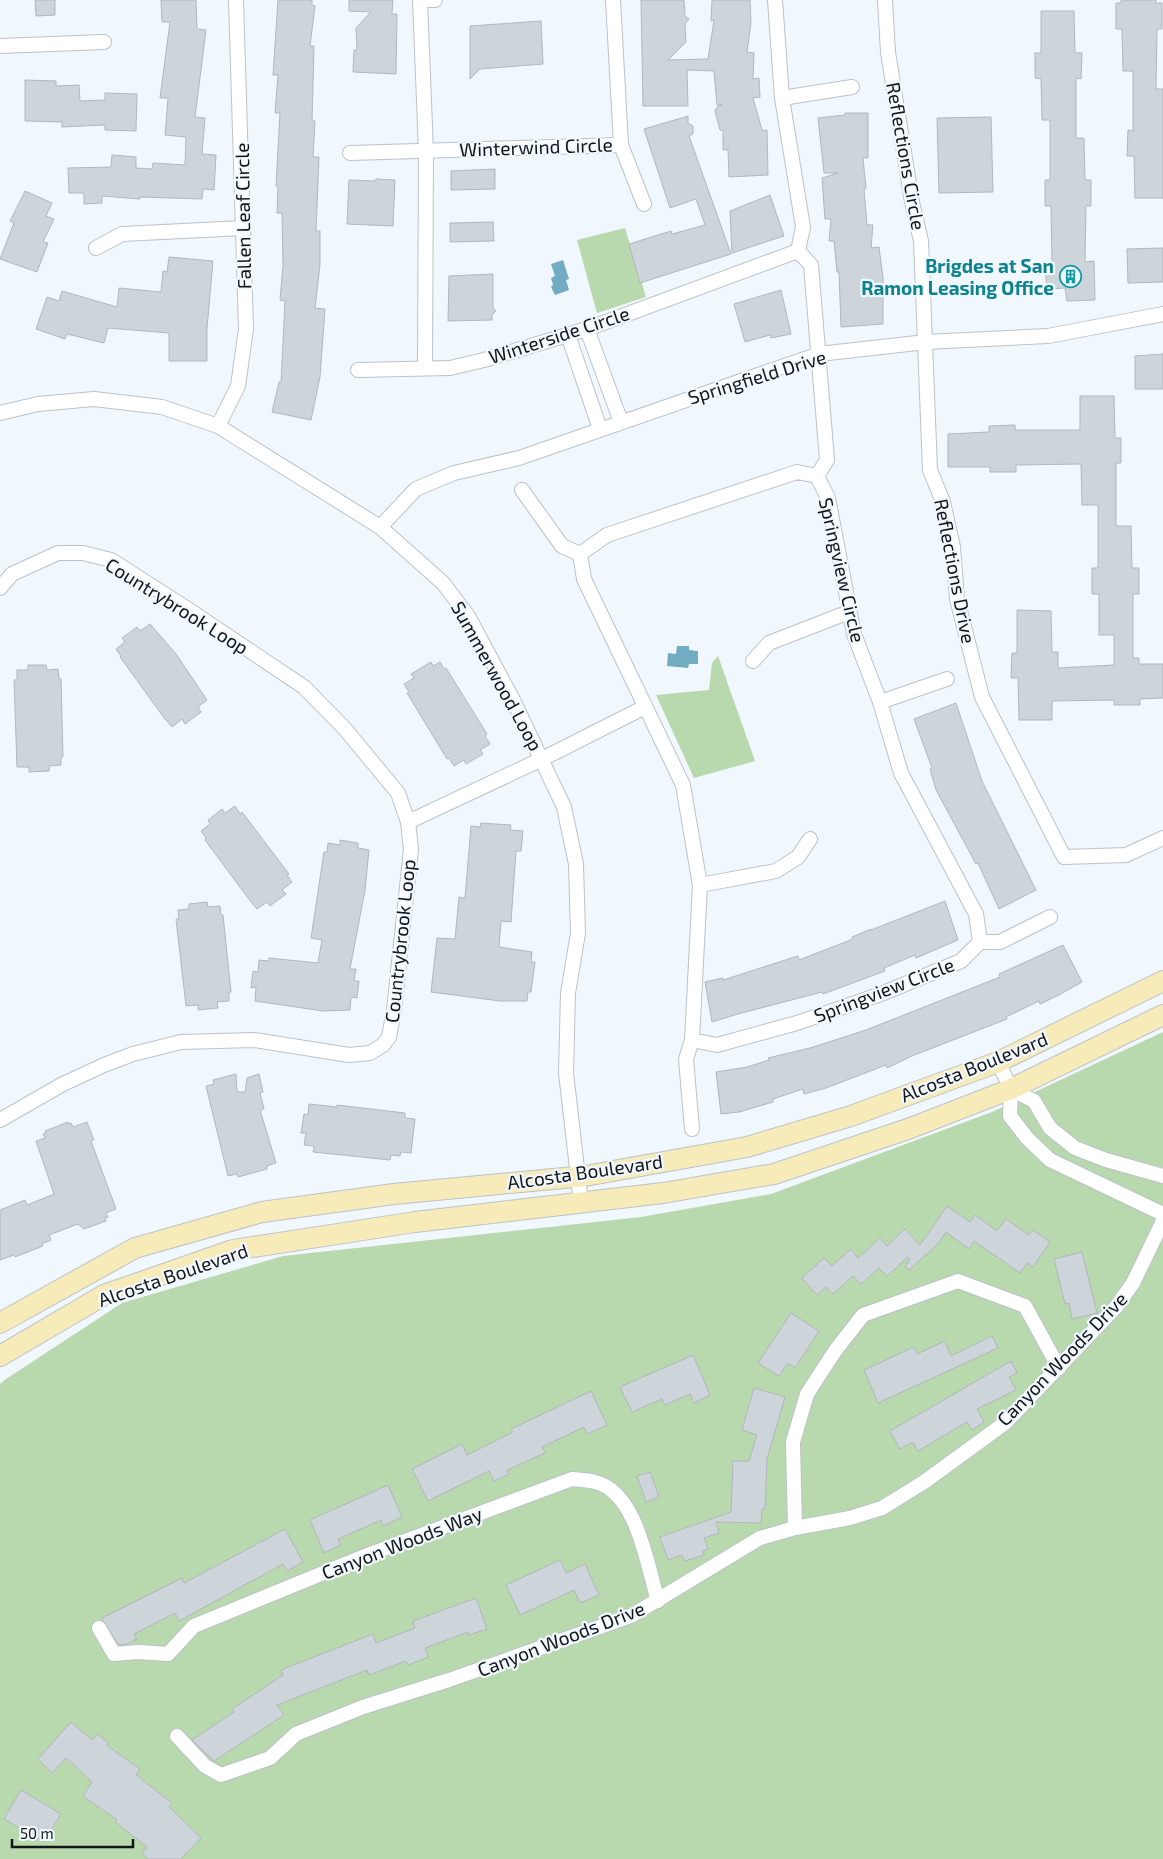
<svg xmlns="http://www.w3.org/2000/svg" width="1163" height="1859" font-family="'Exo 2',sans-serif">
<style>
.green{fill:#b8d8ad}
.water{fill:#71acc3}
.building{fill:#cdd4da;stroke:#b1b7bd}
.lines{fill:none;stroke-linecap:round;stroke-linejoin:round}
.street-casing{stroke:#bcc2c8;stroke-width:16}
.secondary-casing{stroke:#bcc2c8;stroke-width:22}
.street{stroke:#fff;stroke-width:14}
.secondary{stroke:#f6ebb9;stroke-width:20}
.labels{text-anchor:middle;stroke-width:4.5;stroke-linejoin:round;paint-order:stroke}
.street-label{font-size:19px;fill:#121416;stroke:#f0f7fd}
.culture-label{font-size:19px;font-weight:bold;fill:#0d838f;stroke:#f0f7fd;text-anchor:end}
</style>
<rect width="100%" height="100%" fill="#f0f7fd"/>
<g class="green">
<path d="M625,228l21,69 -49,16 -20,-73z"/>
<path d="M718,656l37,105 -61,17 -38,-83 53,-5 3,-27z"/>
<path d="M1163,1032v827h-1163v-475l6,-5 116,-76 161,-47 358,-39 130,-23 221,-82z"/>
</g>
<g class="water">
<path d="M563,260l6,19 -3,1 3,10 -14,5 -4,-8 2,-2 -2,-7 4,-2 -4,-12z"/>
<path d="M677,646h12v4l9,1v13h-9l-1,4 -21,-2 1,-13 8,1z"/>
</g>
<g class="building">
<path d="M35,0h20v15l-19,1z"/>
<path d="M161,0h35l1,29 9,1 -11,87 10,1 -3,36 14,1 -2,35 -11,-1 -1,10 -62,-2v2l-38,-3v7l-18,1v-11h-15l-1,-25 43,-1 1,-12 24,2v11l16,1 1,-6 32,2 1,-28 -21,-2 3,-37h-8l10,-76h-8z"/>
<path d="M278,0h34v5l3,1 -5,40h4l-2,75h3l-2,36h6l-3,74h4v34l-5,43 10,1 -5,68 -9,43 -39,-8 7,-30h2l4,-81 -5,-1 3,-35 -1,-52h-5l1,-27h-2l4,-73h-5l3,-38h-5z"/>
<path d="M349,0h44l-1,14h5l-1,60 -43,-2 1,-22h3l-1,-22 15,-16 -22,-1z"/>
<path d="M641,0h43l1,16 4,3 -4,5 1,18 -18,18 40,-1 6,-39 -3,1 1,-21h38l1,23 -4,29 7,1 -1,26 6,-1 1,19 -7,1 9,32h5l1,45 -39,2 -1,-27h-5v-20h-3l-5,-19 2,-4 5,-2h-5l-3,-34 -27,-1 1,36h-45z"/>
<path d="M1121,0h35v3h6v26h-5l-1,60h7v109h-28l-1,-42h-7l1,-26 5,1v-60h-10l-1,-42h-6v-26h5z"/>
<path d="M1041,11h33l1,42h7l-1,26 -5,-1v60h8l1,42h6v26h-5l-1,56 9,-1 1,39 -28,1 -2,-13 -18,1 -2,-23 7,-1 -1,-59h-6v-26h5v-60h-8l-1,-41 -6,-1v-25h6z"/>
<path d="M541,21l2,43 -63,5 -10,10v-53z"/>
<path d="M25,80l31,1v5l23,-1 1,16 25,-1v-7l32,1 -1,37 -31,-1v-5l-43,2v-5l-37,-1z"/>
<path d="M845,113h23v45h-5l3,31h-2l3,36h6l-2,23 8,-1 4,31v46l-42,3 -2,-55h-2l-3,-31h-5l2,-22h-6l-3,-41 16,-5h-14l-6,-55 27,-3z"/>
<path d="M688,116v7l5,3v8l-4,2 42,118 -91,29 -11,-39 42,-13 1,3 33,-9 -9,-26 -26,9 -26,-79z"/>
<path d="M991,117l2,75 -54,1 -2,-75z"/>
<path d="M495,169v20l-44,1v-19z"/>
<path d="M376,179l19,1 -2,46 -46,-2 2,-44 26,1z"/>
<path d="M25,191l27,12 -6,13 8,3 -11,23 5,1 -11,29 -37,-13 14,-36 -4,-2z"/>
<path d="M770,195l14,41 -52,17 -2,-42z"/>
<path d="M493,222l1,19 -44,1v-19z"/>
<path d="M1163,248v34l-35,1 -1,-34z"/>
<path d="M169,257l44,4 -6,67v33h-38v-28l-61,-5 -4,15 -37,-9 -2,5 -29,-10 11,-32 12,4 3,-10 55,16 2,-19 42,4 2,-21 4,1z"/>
<path d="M493,274v34l3,3 -4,4v5l-44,1 1,-45z"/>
<path d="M781,290l10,44 -20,4 -1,-3 -25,7 -11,-38z"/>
<path d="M1163,354v35h-28v-33z"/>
<path d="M1080,396h34l1,42h6v25h-5v63h15l1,42h7v26h-6v64h6v6h24v34l-23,1v6h-26v-5l-62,1v19h-33l-1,-42h-7l1,-25h5v-43l34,1 1,41h6v16l56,-3v-30h-15v-41h-7v-26h6v-63h-16l-1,-41 -65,1v7h-26v-5h-42v-33l41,-2v-6l26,-1v5h65z"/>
<path d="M150,624l26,30 31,46 -9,7 3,5 -16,12 -3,-5 -10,8 -7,-8 -45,-62 1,-1 -5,-7 9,-7 -3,-4 15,-11 3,4z"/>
<path d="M431,662l2,4 7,-4 4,7 2,-1 41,66 -2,2 5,8 -10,6 3,4 -17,10 -2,-4 -10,6 -5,-8 -2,1 -40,-66 2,-1 -5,-8 10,-6 -3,-4z"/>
<path d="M28,665h18l1,5 11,-1 1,10h2l2,78h-2v8l-12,1v5l-20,1v-5h-12l-3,-87h3v-10h11z"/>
<path d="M956,703l26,78 54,109 -37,19 -21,-46 -2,1 -40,-74 -6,-21 2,-1 -18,-49z"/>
<path d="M235,806l5,8 2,-2 47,62 -2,1 5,7 -10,8 4,4 -16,12 -3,-4 -10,7 -6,-7 -46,-62 1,-2 -5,-7 9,-7 -2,-4 14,-11 3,4z"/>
<path d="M481,823l30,2 -1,5 13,1 -2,20h-5l-5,71 -10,-1 -2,26 33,5 -1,10h4l-4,30h-3l-1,9h-27l-69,-9 6,-54 18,1 4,-42 6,1 6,-72 9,1z"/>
<path d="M340,840l18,3v5l11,2 -4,40 -15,79h6l-2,12h5l-2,17 -6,-1 -1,13 -27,1 -68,-10 1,-14 -5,1 2,-17 5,1 1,-12 10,1v-3l49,5 4,-23 -11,-2 13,-86h3l1,-9 12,2z"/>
<path d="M945,901l13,39 -42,18 -1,-3 -31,13 1,3 -62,23 -1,-2 -84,22 -26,8 -7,-40 18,-4v2l75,-24 1,4 54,-21 -1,-2 19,-8v1z"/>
<path d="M207,902l1,5 12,-1 1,9h2l8,77h-2v9l-12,1 1,6 -20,2v-5l-12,1 -10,-87h3l-1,-9 11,-1v-5z"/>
<path d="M1063,945l19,37 -23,13 -19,9 -1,-3 -33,16 1,2 -95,37 -25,12 -1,-3 -60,23 -22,6 -1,-5 -30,10v3l-34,10 -18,2 -5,-42 31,-5 22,-7 -1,-2 42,-10 56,-18 134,-53 -1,-3z"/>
<path d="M236,1074l1,18h8l2,-14 12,-4 4,18 -3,1 4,16h-3v4l15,50 -9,3v3l-29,8 -1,-3 -9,2 -22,-90 8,-2 -1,-4z"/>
<path d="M309,1104l28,3v-2l68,8v5l10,1 -4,34 -10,-1 -1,4 -9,-1 -1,5 -77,-8 1,-6 -10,-1 2,-12h-5l3,-19 4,1z"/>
<path d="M68,1122v2l3,-1 2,4 14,-5 7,18 -3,1 25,68 -10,4 2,4 -3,1 1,3 -22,8 -6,-5 -29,11 2,5 -9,4 1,2 -28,11 -1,-2 -14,5v-50l25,-10 2,5 27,-11 -18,-53 9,-3 -2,-4 3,-1 -1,-2z"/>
<path d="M947,1206l23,16 5,-7 22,16 9,-12 23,16 4,-5 17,12 -17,25 -6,-4 -7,10 -46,-32 -5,8 -23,-17 -9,13 -28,25 -4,-3 5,-8 -2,-2 -21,19 -8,-8 -18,16 -8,-8 -20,18 -7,-7 -9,8 -15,-17 22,-20 8,8 19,-17 7,9 22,-20 7,8 18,-17 15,16z"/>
<path d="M1082,1252l15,61 -25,6 -3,-16 -4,1 -11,-45z"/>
<path d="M791,1313l28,18 -24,37 -7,-5 -9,13 -21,-13z"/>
<path d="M992,1336l6,12 -120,55 -14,-33 50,-23 3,7 28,-13 6,15z"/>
<path d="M693,1355l17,40 -16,8 -4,-9 -25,11 -3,-6 -30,13 -12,-25z"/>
<path d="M1011,1361l6,12 -8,4 7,13 -39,19 7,13 -12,8 -5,-8 -49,29 -5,-9 -13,7 -10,-18z"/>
<path d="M754,1388l31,9 -18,62 -2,50h-3l-1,14 -45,-1 3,11 -15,5 4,11 -5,2 1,4 -19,6 -3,-6 -14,5 -8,-23 71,-25 2,-51h16l8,-26 -15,-5z"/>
<path d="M591,1391l16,34 -20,9 -3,-7 -42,20 3,6 -38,17 2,4 -15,7 -5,-10 -61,30 -16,-32 50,-25 5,11 46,-23 -2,-3z"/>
<path d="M650,1472l9,25 -13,5 -9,-26z"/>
<path d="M388,1485l14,32 -19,9 -2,-6 -43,19 3,6 -17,8 -14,-33z"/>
<path d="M285,1529l18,33 -16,9 -4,-7 -104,57 -4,-8 -41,21 3,5 -10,5 -8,1 -16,-24 -1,-3 80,-40 2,5z"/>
<path d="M560,1560l6,13 19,-9 14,31 -19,8 -6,-13 -54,25 -14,-30z"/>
<path d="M476,1598l11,31 -18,6 -1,-3 -43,16 3,9 -20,8 -2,-4 -37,14 -2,-5 -90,35 7,10 -70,46 -22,-21 42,-28 -2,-3 51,-34 -2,-5 92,-36 3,9 39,-15 -2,-7z"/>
<path d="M71,1722l21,18 6,-6 10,9 -2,2 34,24 -4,6 36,28 -3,4 32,31 -20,21h-33l-6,-6 5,-6 -32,-25 2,-2 -34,-24 9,-14 -26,-24 -14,15 -14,-14z"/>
<path d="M21,1790l40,24 -17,28 -40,-23z"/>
</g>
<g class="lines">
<defs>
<g id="street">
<path d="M420,0l6,152 -1,216"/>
<path d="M420,0h15"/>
<path d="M613,0l8,145 23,59"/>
<path d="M885,0l3,52 24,150 9,39 9,229 13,32 10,45 4,52 25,98 82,160 62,-2 37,-17"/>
<path d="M0,46l104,-4"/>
<path d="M782,98l70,-11"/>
<path d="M350,153l271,-8"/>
<path d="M96,248l26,-14 121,-6"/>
<path d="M798,251l13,14 16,195 -10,16"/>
<path d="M587,329l34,93"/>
<path d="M568,335l32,94"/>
<path d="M358,370l92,-2 34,-8 103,-31 211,-78 5,-24 -21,-129 -7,-98"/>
<path d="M0,413l38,-9 56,-5 68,8 56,19 162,101 63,56 25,33 44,82 52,109 12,57 2,69 -10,60 -2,80 15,130"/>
<path d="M218,426l20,-40 8,-57 -10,-329"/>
<path d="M797,472l20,4 11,22 26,136 26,68 21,71 75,141 4,28 -19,19 -80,33 -84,29 -80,22 -25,-5 8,-155 -17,-100 -99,-206 -4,-25 27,-19z"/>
<path d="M522,490l40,56 18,8"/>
<path d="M380,527l36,-38 38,-16 65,-15 300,-104 107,-12 122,-6 115,-22"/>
<path d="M0,588l12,-14 46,-21h25l28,7 78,50 115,77 41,42 53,64 10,29 3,27 -17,161 -5,27 -6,8 -13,8 -21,2 -95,-15 -73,2 -48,12 -29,11 -41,19 -63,36"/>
<path d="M753,661l16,-18 80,-31"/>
<path d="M880,702l67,-23"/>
<path d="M408,822l134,-63 103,-52"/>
<path d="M700,885l76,-14 22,-14 12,-18"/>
<path d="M980,942h20l50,-25"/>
<path d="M692,1040l-6,19 6,70"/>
<path d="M998,1062l13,27 -1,27 17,22 23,22 113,54"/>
<path d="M1011,1089l23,12 16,27 25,20 31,12 57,16"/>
<path d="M795,1528l-2,-86 14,-48 28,-43 28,-36 95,-34 67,25 34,62"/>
<path d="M99,1628l15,26 24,-2 30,2 26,-28 171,-70 207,-77c7,1 16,1 23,3 42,10 52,83 63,119"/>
<path d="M177,1736l28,30 16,9 49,-17 26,-24 67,-27 86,-27 182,-64 129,-78 35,-10 55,-10 32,-10 42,-26 81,-59 111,-116 17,-24 30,-62"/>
</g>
<g id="secondary">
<path d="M0,1323l135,-75 127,-36 132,-18 191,-18 162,-29 104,-31 147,-54 165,-81"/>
<path d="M0,1356l104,-61 129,-45 182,-28 248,-29 111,-19 134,-45 103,-40 152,-74"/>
</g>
</defs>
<use href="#street" class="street-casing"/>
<use href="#secondary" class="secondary-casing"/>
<use href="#street" class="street"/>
<use href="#secondary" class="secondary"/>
</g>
<defs>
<symbol id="building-ring" viewBox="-11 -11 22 22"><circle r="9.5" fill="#f0f7fd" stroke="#0f9aa8" stroke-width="1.5"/><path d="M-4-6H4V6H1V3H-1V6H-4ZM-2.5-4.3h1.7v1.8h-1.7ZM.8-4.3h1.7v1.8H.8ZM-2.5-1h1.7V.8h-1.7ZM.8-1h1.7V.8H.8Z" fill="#0f9aa8"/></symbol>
</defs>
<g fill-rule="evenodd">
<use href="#building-ring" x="1058" y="264" width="25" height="25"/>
</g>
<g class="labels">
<g class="street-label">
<text transform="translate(536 147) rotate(-2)" y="7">Winterwind Circle</text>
<text transform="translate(906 156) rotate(80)" y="7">Reflections Circle</text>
<text transform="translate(243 216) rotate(-91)" y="7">Fallen Leaf Circle</text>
<text transform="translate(559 335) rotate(-18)" y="7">Winterside Circle</text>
<text transform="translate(757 377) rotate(-17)" y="7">Springfield Drive</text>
<text transform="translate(842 570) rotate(77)" y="7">Springview Circle</text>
<text transform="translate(955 571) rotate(79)" y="7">Reflections Drive</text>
<text transform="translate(177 606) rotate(32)" y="7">Countrybrook Loop</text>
<text transform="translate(497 676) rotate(61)" y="7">Summerwood Loop</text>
<text transform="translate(400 941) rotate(-84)" y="7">Countrybrook Loop</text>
<text transform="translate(884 990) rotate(-21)" y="7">Springview Circle</text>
<text transform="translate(974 1067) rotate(-22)" y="7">Alcosta Boulevard</text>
<text transform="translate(585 1172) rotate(-8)" y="7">Alcosta Boulevard</text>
<text transform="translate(173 1275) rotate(-19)" y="7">Alcosta Boulevard</text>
<text transform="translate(1062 1359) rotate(-46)" y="7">Canyon Woods Drive</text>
<text transform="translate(402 1543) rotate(-21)" y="7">Canyon Woods Way</text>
<text transform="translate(561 1639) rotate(-21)" y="7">Canyon Woods Drive</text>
</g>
<g class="culture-label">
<text x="1054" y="273">Brigdes at San<tspan x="1054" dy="22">Ramon Leasing Office</tspan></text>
</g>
</g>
<path d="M12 1839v8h121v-8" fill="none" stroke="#121416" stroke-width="2.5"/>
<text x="20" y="1839" font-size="15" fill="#121416" stroke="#f0f7fd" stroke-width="4" paint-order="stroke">50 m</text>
</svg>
